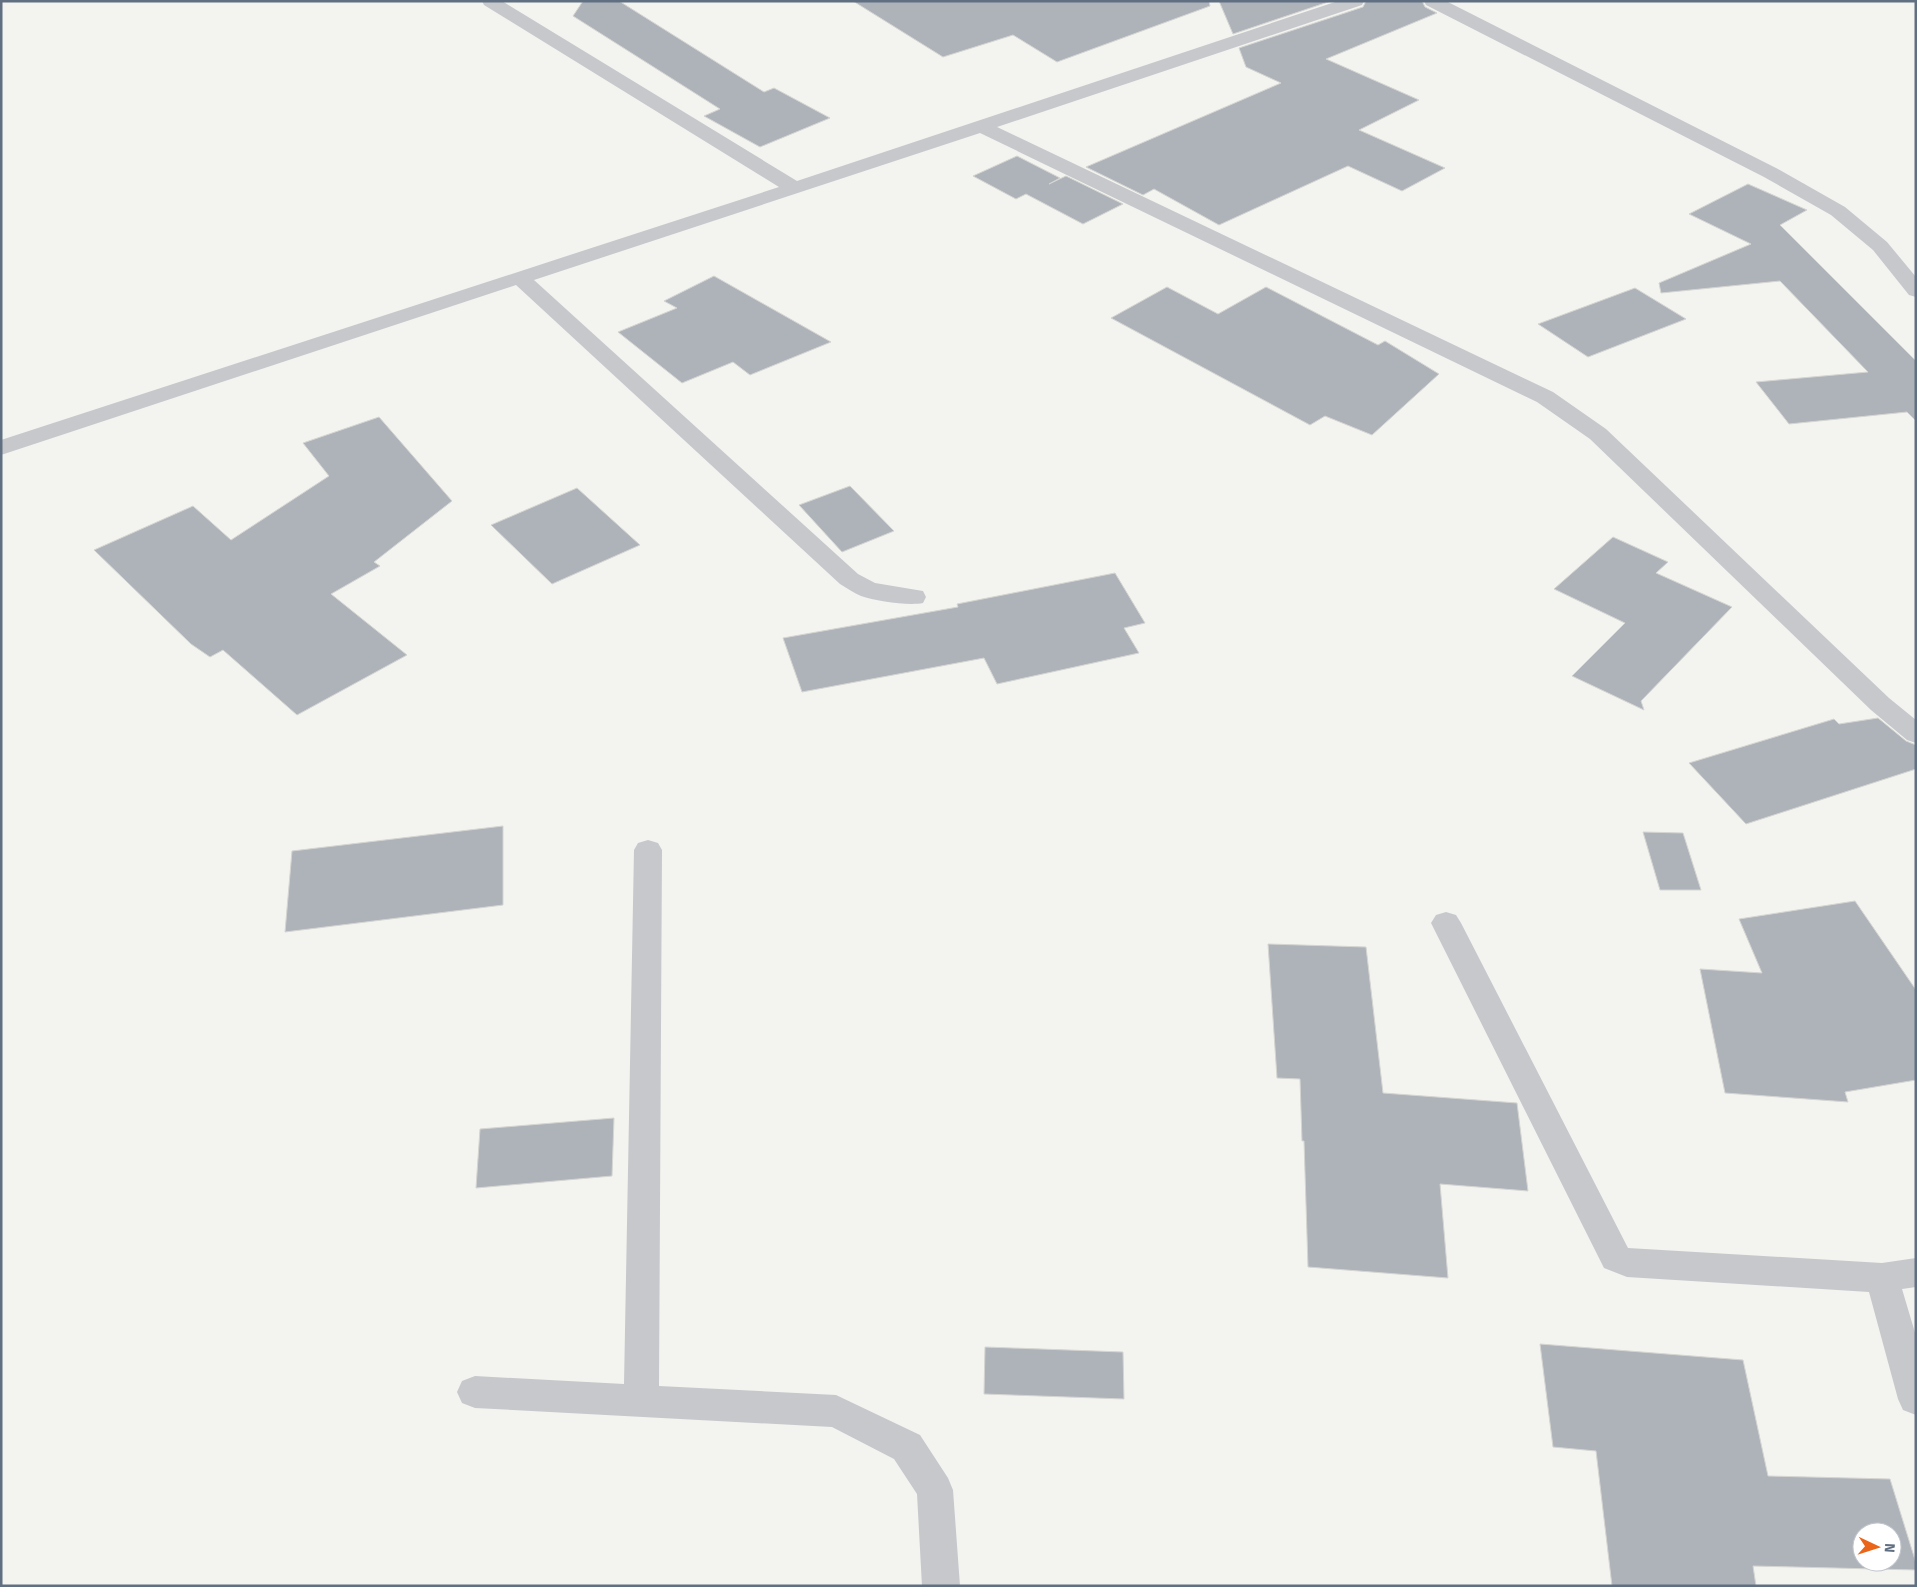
<svg xmlns="http://www.w3.org/2000/svg" width="1917" height="1587" font-family="'Fira Sans',sans-serif">
<style>
.building{fill:#aeb3ba;stroke:#d5d5d2;fill-rule:evenodd}
.lines{fill:none;stroke-linecap:round;stroke-linejoin:round}
.minor{fill:#c6c8cc;fill-rule:evenodd}
</style>
<rect width="100%" height="100%" fill="#f3f4ef"/>
<g class="building">
<path d="M583,1h36l145,91 10,-4 56,30 -70,29 -56,-31 16,-7 -147,-93z"/>
<path d="M853,1h356l1,5 -153,56 -44,-27 -70,22z"/>
<path d="M1219,1h112l-98,33z"/>
<path d="M1366,1h56l3,6 12,6 -111,46 93,41 -60,30 86,38 -43,23 -54,-25 -129,59 -65,-36 -11,6 -57,-28 195,-84 -35,-16 -7,-19 124,-41z"/>
<path d="M1017,156l43,22 -11,6 17,-8 57,28 -40,20 -57,-30 -10,5 -43,-23z"/>
<path d="M1748,184l59,26 -27,15 136,136v60l-9,-9 -118,12 -33,-42 112,-10 -88,-91 -119,12 -2,-10 92,-39 -62,-30z"/>
<path d="M714,276l117,66 -81,33 -17,-13 -51,21 -64,-51 59,-24 -13,-7z"/>
<path d="M1167,287l51,27 48,-27 112,58 7,-4 54,33 -67,61 -47,-19 -15,9 -199,-107z"/>
<path d="M1635,288l51,31 -98,38 -50,-33z"/>
<path d="M379,417l73,84 -78,61 6,4 -49,28 76,61 -110,60 -74,-65 -13,7 -19,-13 -97,-94 99,-44 38,34 98,-64 -26,-33z"/>
<path d="M850,486l44,45 -52,21 -43,-47z"/>
<path d="M577,488l63,57 -88,39 -61,-59z"/>
<path d="M1613,537l55,25 -12,11 76,34 -91,94 3,9 -72,-34 53,-53 -71,-34z"/>
<path d="M1115,573l30,50 -21,5 15,25 -142,31 -13,-26 -182,34 -19,-54 175,-31 -1,-3z"/>
<path d="M1878,718l28,23 10,4v24l-170,55 -57,-61 145,-44 5,5z"/>
<path d="M503,826v79l-218,27 7,-81z"/>
<path d="M1643,832l40,1 18,57h-41z"/>
<path d="M1855,901l61,89v90l-71,12 3,10 -123,-9 -25,-124 62,4 -23,-54z"/>
<path d="M1268,944l98,3 17,146 134,10 11,88 -88,-7 8,94 -140,-11 -4,-126h-2l-2,-62 -23,-1z"/>
<path d="M614,1118l-2,58 -136,12 4,-59z"/>
<path d="M1540,1344l203,16 25,116 122,3 26,84v7l-163,-4 3,20h-144l-16,-135 -43,-4zM1862,1532h30v30h-30z"/>
<path d="M985,1347l138,5 1,47 -140,-5z"/>
</g>
<g class="lines">
<g class="minor">
<path d="M482,1h20l295,180 541,-180h26l-2,4 -365,122 556,265 53,37 283,269 27,22v23l-9,-3 -36,-30 -281,-271 -53,-37 -557,-269 -446,147 324,294 17,9 48,8 3,6 -3,6c-15,3 -47,-2 -62,-7 -7,-3 -14,-8 -21,-12l-324,-299 -515,170v-15l778,-253 -295,-182z"/>
<path d="M1424,1h22l332,168 67,38 42,35 29,35v20l-7,-2 -36,-45 -42,-35 -67,-38 -338,-172z"/>
<path d="M648,840l10,3 4,7 -3,536 177,9 84,40 28,43 5,12 7,96h-38l-5,-92 -23,-35 -62,-32 -357,-19 -13,-5 -5,-11 5,-11 13,-5 149,8 10,-534 4,-7z"/>
<path d="M1446,912l10,3 5,8 167,325 254,15 34,-5v29l-14,2 14,47v79l-13,-5 -5,-11 -29,-107 -242,-15 -23,-9 -173,-345 5,-8z"/>
</g>
</g>
<rect width="1917" height="1587" fill="none" stroke="#616f82" stroke-width="5"/>
<g transform="translate(1877 1547) rotate(94)"><circle r="24" fill="#ffffff" stroke="#c0c5cd"/>
<path d="M0-4L9 19L0 12L-9 19Z" fill="#ea6419"/>
<text y="-8" font-size="14" font-weight="bold" text-anchor="middle" fill="#616f82">N</text>
</g>
</svg>
